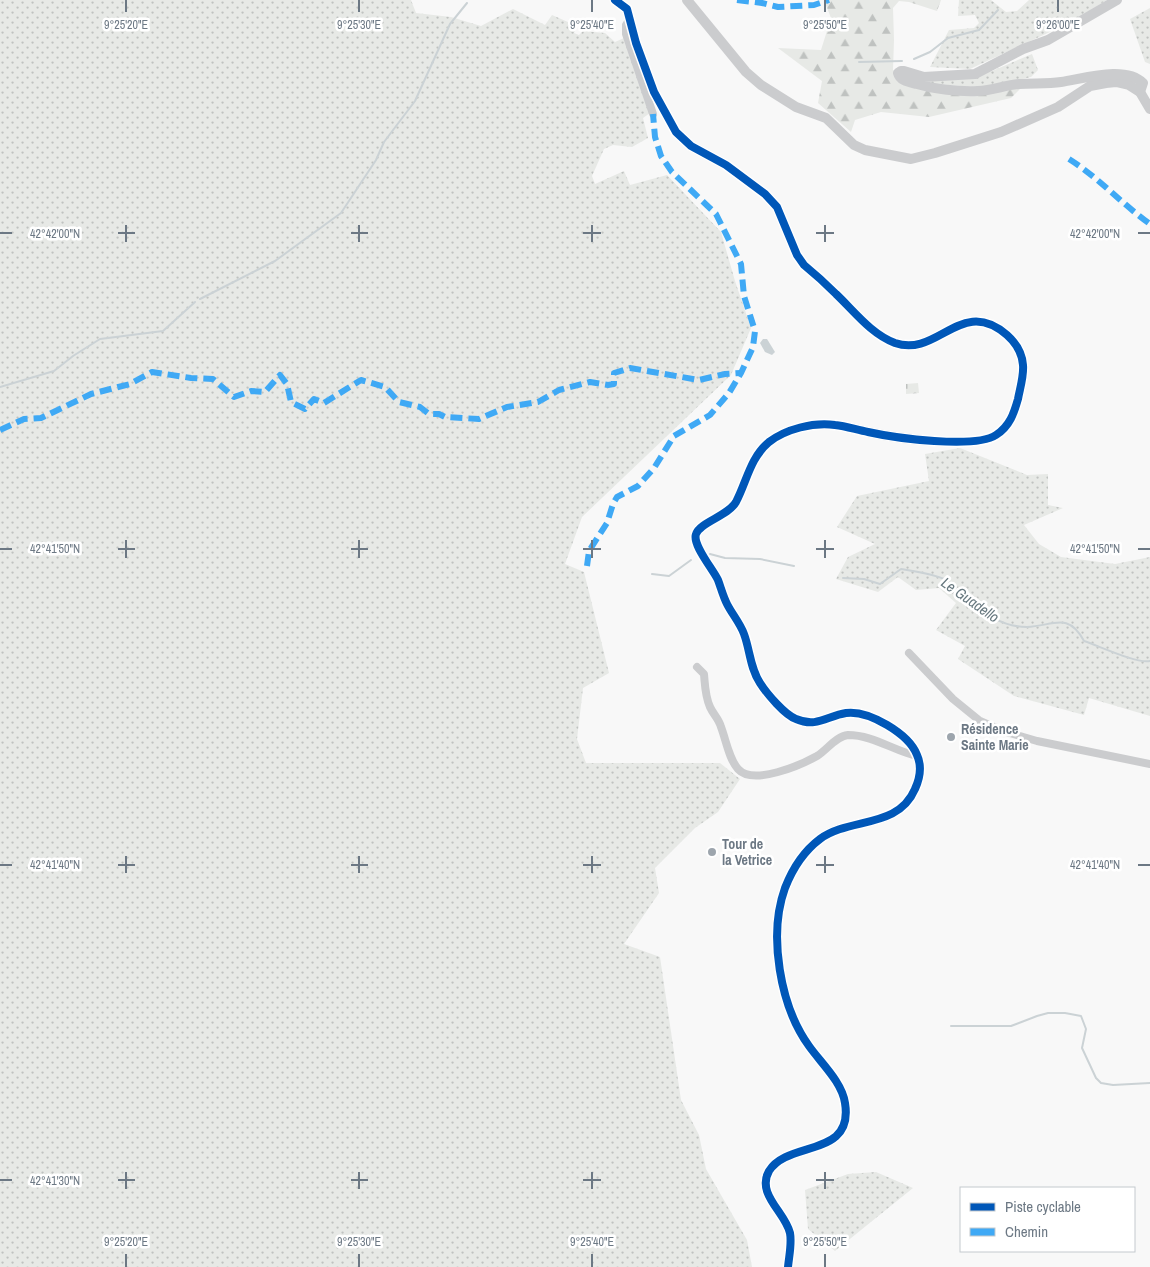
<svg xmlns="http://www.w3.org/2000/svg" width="1150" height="1267" font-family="'Archivo Narrow',sans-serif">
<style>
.grass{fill:url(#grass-dots)}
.forest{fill:url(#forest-firs)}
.cemetery{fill:url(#cemetery-stones)}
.water{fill:#cbd2d5}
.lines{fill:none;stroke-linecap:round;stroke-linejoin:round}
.stream{stroke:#cbd2d5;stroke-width:2}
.minor{stroke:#cbccce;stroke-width:8}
.tertiary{stroke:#cbccce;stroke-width:10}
.quiet{stroke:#3fa9f5;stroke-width:6;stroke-dasharray:12 6;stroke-linecap:butt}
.cycleway-casing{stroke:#fff;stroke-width:11}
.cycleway{stroke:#0057b8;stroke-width:8}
.ticks{fill:none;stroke:#6c7884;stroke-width:2}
.poi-dot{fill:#9da5ad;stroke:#fff;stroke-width:2}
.labels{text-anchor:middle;stroke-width:5;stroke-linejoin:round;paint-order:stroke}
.poi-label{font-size:14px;font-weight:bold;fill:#6c7884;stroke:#fff;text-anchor:start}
.water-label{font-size:15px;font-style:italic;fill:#67787f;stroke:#fff}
.ticks-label{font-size:12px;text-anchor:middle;fill:#6c7884;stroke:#fff;stroke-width:5;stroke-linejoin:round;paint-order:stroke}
</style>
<defs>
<pattern id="grass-dots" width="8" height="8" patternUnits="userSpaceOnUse" patternTransform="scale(1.25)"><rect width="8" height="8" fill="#e7e9e6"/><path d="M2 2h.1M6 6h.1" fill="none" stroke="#bfc2c0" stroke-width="1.8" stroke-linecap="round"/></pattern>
<pattern id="forest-firs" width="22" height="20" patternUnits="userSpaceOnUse" patternTransform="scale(1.25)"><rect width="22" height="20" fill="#e7e9e6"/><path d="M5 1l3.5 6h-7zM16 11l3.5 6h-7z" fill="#bfc2c0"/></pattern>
<pattern id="cemetery-stones" width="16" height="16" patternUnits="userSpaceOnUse" patternTransform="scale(1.25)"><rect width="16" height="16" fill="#e7e9e6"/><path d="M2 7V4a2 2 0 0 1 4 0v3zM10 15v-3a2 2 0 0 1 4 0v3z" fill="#bfc2c0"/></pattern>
</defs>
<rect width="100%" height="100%" fill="#f8f8f8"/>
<g class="grass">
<path d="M0,0h411l5,13 35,4 30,9 32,-17 32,16 7,-10 25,11 -3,7 5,2 4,-4 22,2 10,9 9,-4 26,75 -7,5 5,20 -16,9 -19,-2 -9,4 -12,27 3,8 29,-13 6,14 37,-10 54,57 14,49 16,47 -20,47 -149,142 -17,47 19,8 25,101 -26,15 -6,51 9,24h134l20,16 -22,33 -23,16 -40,40 4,25 -35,51 36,13 21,143 18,35 7,34 41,71 5,27h-752z"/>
<path d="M959,0h32l15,12 11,-1 12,-11h78l-38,23 -99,46 -40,-2 19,-37 25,-2 5,-5 -4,-8 -17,1z"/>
<path d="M1150,8v56l-5,-2 -15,-43z"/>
<path d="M1032,54l6,16 -7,7 -46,11 -61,-5v-3l68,-9z"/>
<path d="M960,448l67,27 21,-1v31l15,3 -39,17 15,19 22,13 54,7 35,-7v159l-61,-18 -5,17 -70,-19 -56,-37 7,-13 -29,-16 20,-27 -17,-15 -23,2 -18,-13 -20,15 -42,-13 12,-22 27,-13 -38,-17 20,-31 72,-15 -4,-27z"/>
<path d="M876,1172l37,16 -78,63 -27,-22 -3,-39 43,-16z"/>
</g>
<path class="forest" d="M824,0h117l-4,11 -28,-9 -10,-1 -6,7 1,32 -1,30 4,7 14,9 110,2 -10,10 -82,19 -48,-5 -26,8 -4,12 -33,-29 4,-22 -44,-33 43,2 10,-32z"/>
<path class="cemetery" d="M918,383l1,10 -13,1v-10z"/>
<path class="water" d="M763,339h4l8,13 -3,3 -7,-3 -5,-9z"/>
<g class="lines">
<g class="stream">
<path d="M914,59l16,-7 18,-14 31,-8 19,-20"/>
<path d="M859,62l43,-1"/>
<path d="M200,299l75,-38 66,-48 35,-53 8,-18 31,-41 35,-77 17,-21"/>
<path d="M0,387l54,-16 19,-15 27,-17 63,-8 32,-29"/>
<path d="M710,554l15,4 35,1 34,7"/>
<path d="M652,574l17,2 22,-16"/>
<path d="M843,578l21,1 16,5 21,-15c12,2 34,5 45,11 5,3 10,9 14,13 21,17 39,34 67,34 26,-1 41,-16 57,14 15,5 53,23 66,20"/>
<path d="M951,1026h60l26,-10 11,-3h17l16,3 5,13 -4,19 14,30 5,5 12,2 37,-2"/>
</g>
<g class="minor">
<path d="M630,19l-4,6v9l27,80"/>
<path d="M909,653l44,46 27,22 23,10 34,10 113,23"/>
<path d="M697,667l7,7c1,11 1,22 6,33 3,7 9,12 11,20 5,13 8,32 17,42 15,17 63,-4 79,-13 10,-6 19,-20 31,-21 25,0 46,16 69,21"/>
</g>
<g class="tertiary">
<path d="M615,0l12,9 9,34 18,49 22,40 15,14 35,19 39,29 12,13 20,48 7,10c11,9 22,19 32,29 18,17 35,40 59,49 43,15 66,-48 112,-8 9,8 15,17 16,30 1,11 -3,23 -5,34 -4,14 -8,27 -22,36 -21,14 -101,3 -128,-3 -11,-2 -22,-6 -33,-7 -22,-3 -49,4 -66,17 -19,16 -22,39 -33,60 -8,14 -36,20 -40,32 -4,11 17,35 22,46 3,8 5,16 9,24 5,10 13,19 17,30 6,16 6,34 16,49 7,11 25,32 36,36 21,9 31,-3 50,-6 23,-3 63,21 71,42 5,11 3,23 -2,34 -17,40 -65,28 -95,50 -16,12 -28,31 -35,49 -17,47 -5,118 24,158 12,17 33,36 36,57 9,55 -57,37 -76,68 -13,23 16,41 21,62 2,11 -1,23 -2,34"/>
<path d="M687,0l59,72 15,13 35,22 30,11 28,27 11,5 46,9 24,-6 66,-21 57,-25 32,-21 16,-3 10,-1 13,3 11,7 10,17"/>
<path d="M1117,0l-69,40 -25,9 -48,25 -51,3 -20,-6h-3l-3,2c2,8 11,9 19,11 17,5 42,8 61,7 14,0 27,-6 41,-7 14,-1 29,0 42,-2 22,-3 64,-17 82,1l-3,9"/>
</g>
<g class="quiet">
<path d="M737,0l25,3 16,4 36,-2 15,-5"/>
<path d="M1069,159c30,19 53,45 81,65"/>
<path d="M0,430l24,-11 17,-1 50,-24 39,-10 22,-12 39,6 22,1 21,18 17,-6 14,1 15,-17 7,9 4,18 14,7 9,-10 10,4 37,-23 24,7 14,15 21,5 9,7h10l6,3 34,2 28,-12 31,-5 21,-12 31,-8 18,3 6,-1v-11l16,-5 69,12 26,-6 16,-1"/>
<path d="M587,566l2,-15 18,-28 6,-19 4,-7 21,-11 16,-18 20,-32 36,-21 19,-22 12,-20 12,-26 2,-16 -11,-35 -3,-32 -25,-50 -44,-42 -11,-16 -6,-19 -2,-23"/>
</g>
<defs>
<path id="cycleway" d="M615,0l12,9 9,34 18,49 22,40 15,14 35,19 39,29 12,13 20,48 7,10c11,9 22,19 32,29 18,17 35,40 59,49 43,15 66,-48 112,-8 9,8 15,17 16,30 1,11 -3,23 -5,34 -4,14 -8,27 -22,36 -21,14 -101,3 -128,-3 -11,-2 -22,-6 -33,-7 -22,-3 -49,4 -66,17 -19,16 -22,39 -33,60 -8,14 -36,20 -40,32 -4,11 17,35 22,46 3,8 5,16 9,24 5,10 13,19 17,30 6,16 6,34 16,49 7,11 25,32 36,36 21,9 31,-3 50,-6 23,-3 63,21 71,42 5,11 3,23 -2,34 -17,40 -65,28 -95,50 -16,12 -28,31 -35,49 -17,47 -5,118 24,158 12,17 33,36 36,57 9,55 -57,37 -76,68 -13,23 16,41 21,62 2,11 -1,23 -2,34"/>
</defs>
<use href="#cycleway" class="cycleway-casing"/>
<use href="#cycleway" class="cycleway"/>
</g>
<path class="ticks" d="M126,0v12M359,0v12M592,0v12M825,0v12M1058,0v12M126,225v17M359,225v17M592,225v17M825,225v17M0,233h12M118,233h17M351,233h17M583,233h18M816,233h18M1138,233h12M126,540v18M359,540v18M592,540v18M825,540v18M0,549h12M118,549h17M351,549h17M583,549h18M816,549h18M1138,549h12M126,856v17M359,856v17M592,856v17M825,856v17M0,865h12M118,865h17M351,865h17M583,865h18M816,865h18M1138,865h12M126,1172v17M359,1172v17M592,1172v17M825,1172v17M0,1180h12M118,1180h17M351,1180h17M583,1180h18M816,1180h18M126,1254v13M359,1254v13M592,1254v13M825,1254v13"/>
<g class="poi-dot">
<circle cx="951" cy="737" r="5"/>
<circle cx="712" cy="852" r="5"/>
</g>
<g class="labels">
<g class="poi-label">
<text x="961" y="734">Résidence<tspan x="961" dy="16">Sainte Marie</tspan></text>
<text x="722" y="849">Tour de<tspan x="722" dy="16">la Vetrice</tspan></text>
</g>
<g class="water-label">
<text transform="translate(970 600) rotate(35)" y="5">Le Guadello</text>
</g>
</g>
<g class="ticks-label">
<text x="126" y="29">9°25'20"E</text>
<text x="359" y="29">9°25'30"E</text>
<text x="592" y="29">9°25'40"E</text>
<text x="825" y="29">9°25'50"E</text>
<text x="1058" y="29">9°26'00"E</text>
<text x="55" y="238">42°42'00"N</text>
<text x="1095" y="238">42°42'00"N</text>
<text x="55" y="553">42°41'50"N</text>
<text x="1095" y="553">42°41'50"N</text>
<text x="55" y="869">42°41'40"N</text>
<text x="1095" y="869">42°41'40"N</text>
<text x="55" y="1185">42°41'30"N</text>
<text x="126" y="1246">9°25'20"E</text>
<text x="359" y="1246">9°25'30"E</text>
<text x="592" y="1246">9°25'40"E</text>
<text x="825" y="1246">9°25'50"E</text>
</g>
<rect x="960" y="1187" width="175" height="65" fill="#ffffff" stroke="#c4c9ce"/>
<rect x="970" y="1203" width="25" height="8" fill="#0057b8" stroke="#c4c9ce"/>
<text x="1005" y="1212" font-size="15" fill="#6c7884">Piste cyclable</text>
<rect x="970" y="1228" width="25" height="8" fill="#3fa9f5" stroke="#c4c9ce"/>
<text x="1005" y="1237" font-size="15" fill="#6c7884">Chemin</text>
</svg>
